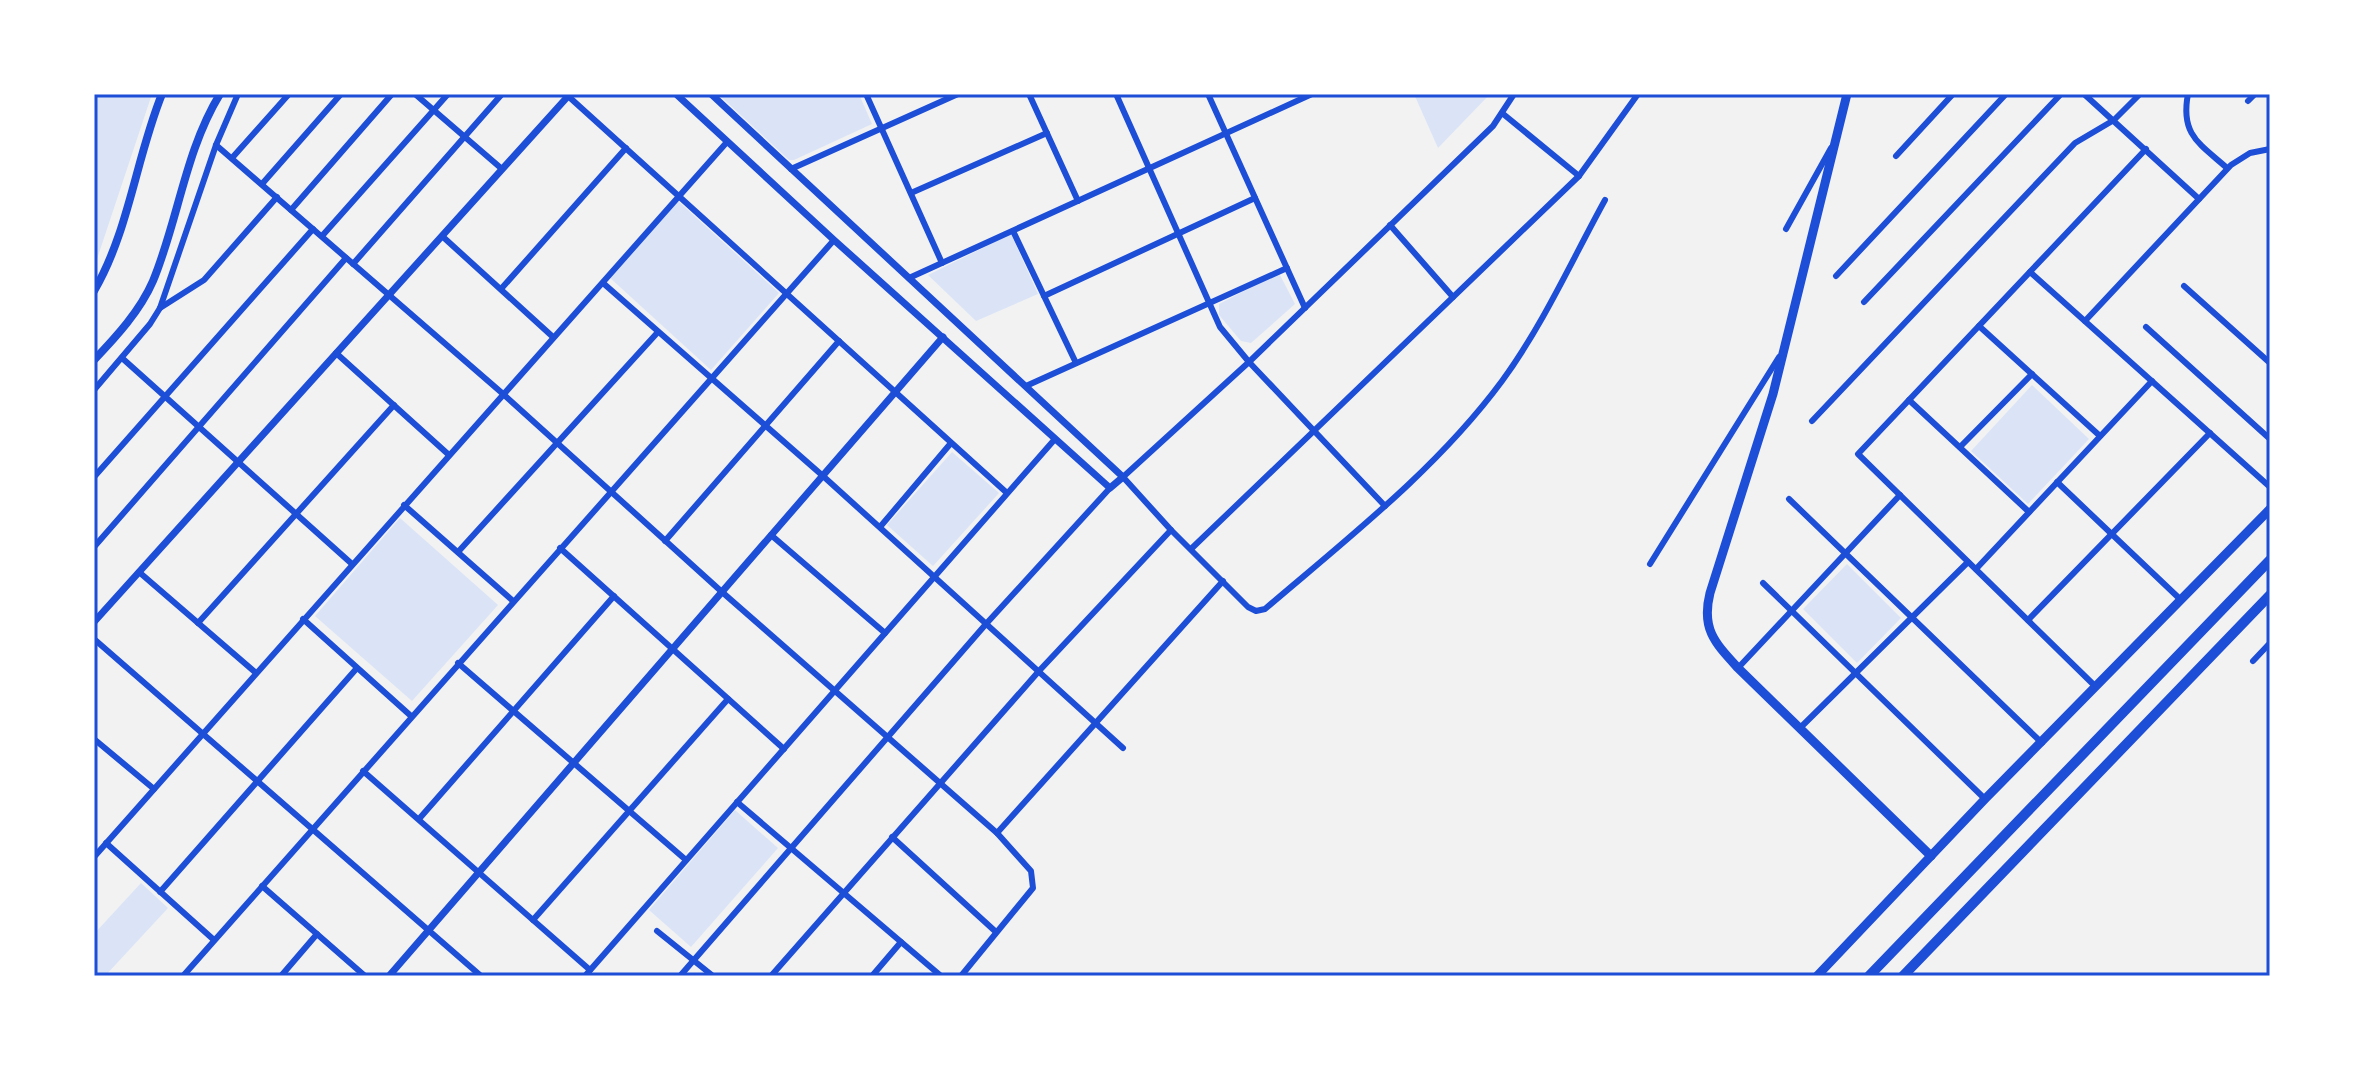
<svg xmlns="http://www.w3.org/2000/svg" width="2364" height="1070" font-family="Ubuntu,sans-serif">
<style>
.green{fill:#dbe4f7}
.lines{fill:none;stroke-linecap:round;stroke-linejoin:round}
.minor{stroke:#1d4ed8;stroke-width:6}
.tertiary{stroke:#1d4ed8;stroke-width:7}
.secondary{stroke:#1d4ed8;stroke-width:8}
.primary{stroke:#1d4ed8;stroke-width:9}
.motorway{stroke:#1d4ed8;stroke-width:10}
.neatline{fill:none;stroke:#1d4ed8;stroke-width:3}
</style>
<rect width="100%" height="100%" fill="#f2f2f2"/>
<g class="green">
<path d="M94,94h58l-58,174z"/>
<path d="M718,94h141l13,30 -78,36h-5z"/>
<path d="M1414,94h76l-52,54z"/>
<path d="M678,201l101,92 -68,77 -102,-93z"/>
<path d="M1011,234l27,60 -62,27 -48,-46z"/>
<path d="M1279,273l16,31 -44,39 -10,-2 -22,-26v-11z"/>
<path d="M2032,385l57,54 -61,65 -57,-53z"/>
<path d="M952,452l47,41 -66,73 -46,-41z"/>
<path d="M400,518l98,87 -86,96 -97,-85z"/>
<path d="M1847,564l54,54 -44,45 -54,-54z"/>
<path d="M735,810l43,38 -87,99 -42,-37z"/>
<path d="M141,883l27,25 -63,68h-11v-42z"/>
</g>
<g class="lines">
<g class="minor">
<path d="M415,94l87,75"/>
<path d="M866,94l76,169"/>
<path d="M1029,94l49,107"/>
<path d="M1116,94l104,233 29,35 136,144"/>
<path d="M1208,94l97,214"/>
<path d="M1514,94l-21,32 -244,236 -126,115 48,53 77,77 8,4 9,-2c83,-71 172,-140 237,-228 41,-56 70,-121 103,-181"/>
<path d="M2084,94l115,105"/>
<path d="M2188,94c-8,41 12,50 39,74"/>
<path d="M568,96l439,397"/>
<path d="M2248,101l7,-7"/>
<path d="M1502,113l77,63"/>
<path d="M216,145l286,248 220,199 275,241 34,38 2,17 -72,88"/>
<path d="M1896,156l57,-62"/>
<path d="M232,158l57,-64"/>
<path d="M791,169l167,-75"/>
<path d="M262,184l79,-90"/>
<path d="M911,193l136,-60"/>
<path d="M291,210l101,-116"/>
<path d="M1390,225l63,72"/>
<path d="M1786,229l45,-81"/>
<path d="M1013,231l63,132"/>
<path d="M322,236l126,-142"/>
<path d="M442,236l111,101"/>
<path d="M353,264l149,-170"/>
<path d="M2030,272l240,215"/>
<path d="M1836,276l170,-182"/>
<path d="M909,278l403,-184"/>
<path d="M603,283l220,193 300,272"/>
<path d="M2184,286l86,77"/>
<path d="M501,289l125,-141"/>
<path d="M1044,296l211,-98"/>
<path d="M1864,302l197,-208"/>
<path d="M160,308l44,-28 73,-83"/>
<path d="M2085,321l146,-156 19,-12 20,-4"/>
<path d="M1979,326l121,110"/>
<path d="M2146,327l124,112"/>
<path d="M336,353l113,102"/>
<path d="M122,358l230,206"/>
<path d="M1026,386l261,-118"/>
<path d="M94,390l56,-66 10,-16 56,-163 22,-51"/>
<path d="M1909,400l120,112"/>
<path d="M1812,421l263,-278 39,-23 26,-26"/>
<path d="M1960,447l72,-73"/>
<path d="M94,477l219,-248"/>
<path d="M2057,482l124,118"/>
<path d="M1789,499l253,244"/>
<path d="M404,505l109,96"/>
<path d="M880,527l71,-84"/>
<path d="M771,535l114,98"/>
<path d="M665,541l174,-200"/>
<path d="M94,547l252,-289"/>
<path d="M560,548l224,201"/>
<path d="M1191,549l388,-373 59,-82"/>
<path d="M458,552l200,-220"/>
<path d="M1650,564l129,-207"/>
<path d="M1976,569l176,-188"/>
<path d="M139,572l117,101"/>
<path d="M1763,583l222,216"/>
<path d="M303,619l108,97"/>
<path d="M2028,620l182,-187"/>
<path d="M198,623l196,-218"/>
<path d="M94,639l387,337"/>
<path d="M2253,661l17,-18"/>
<path d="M458,663l228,197"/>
<path d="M1738,668l162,-173"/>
<path d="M2096,687l-238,-233 288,-305"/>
<path d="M1800,728l168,-166"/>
<path d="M94,739l60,50"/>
<path d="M363,771l227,199"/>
<path d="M737,802l204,174"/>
<path d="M419,819l195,-223"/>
<path d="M997,833l226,-252"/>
<path d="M892,837l104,95"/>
<path d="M106,843l108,97"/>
<path d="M94,857l633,-715"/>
<path d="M262,886l103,90"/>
<path d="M160,892l197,-224"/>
<path d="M533,920l195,-221"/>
<path d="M657,931l56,45"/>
<path d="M183,976l651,-736"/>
<path d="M281,976l36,-42"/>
<path d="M585,976l470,-537"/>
<path d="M680,976l306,-352 124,-136"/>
<path d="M771,976l268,-305 132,-141"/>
<path d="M872,976l29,-34"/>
</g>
<g class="tertiary">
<path d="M676,94l158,146 276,248 13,-11 -412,-383"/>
<path d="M94,622l476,-528"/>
<path d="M389,976l554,-639"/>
</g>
<g class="secondary">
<path d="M94,291c35,-60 42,-133 68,-197"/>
<path d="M94,360c22,-23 46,-49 59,-79 25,-60 32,-130 67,-187"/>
</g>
<g class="primary">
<path d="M1847,94l-74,300 -63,199c-9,36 5,50 28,75l193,188"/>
<path d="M1817,976l168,-177 285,-290"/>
</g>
<g class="motorway">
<path d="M1869,976l401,-416"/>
<path d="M1903,976l367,-381"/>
</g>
</g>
<rect width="2364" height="1070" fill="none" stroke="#ffffff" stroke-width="192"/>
<rect x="96" y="96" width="2172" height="878" class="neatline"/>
</svg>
